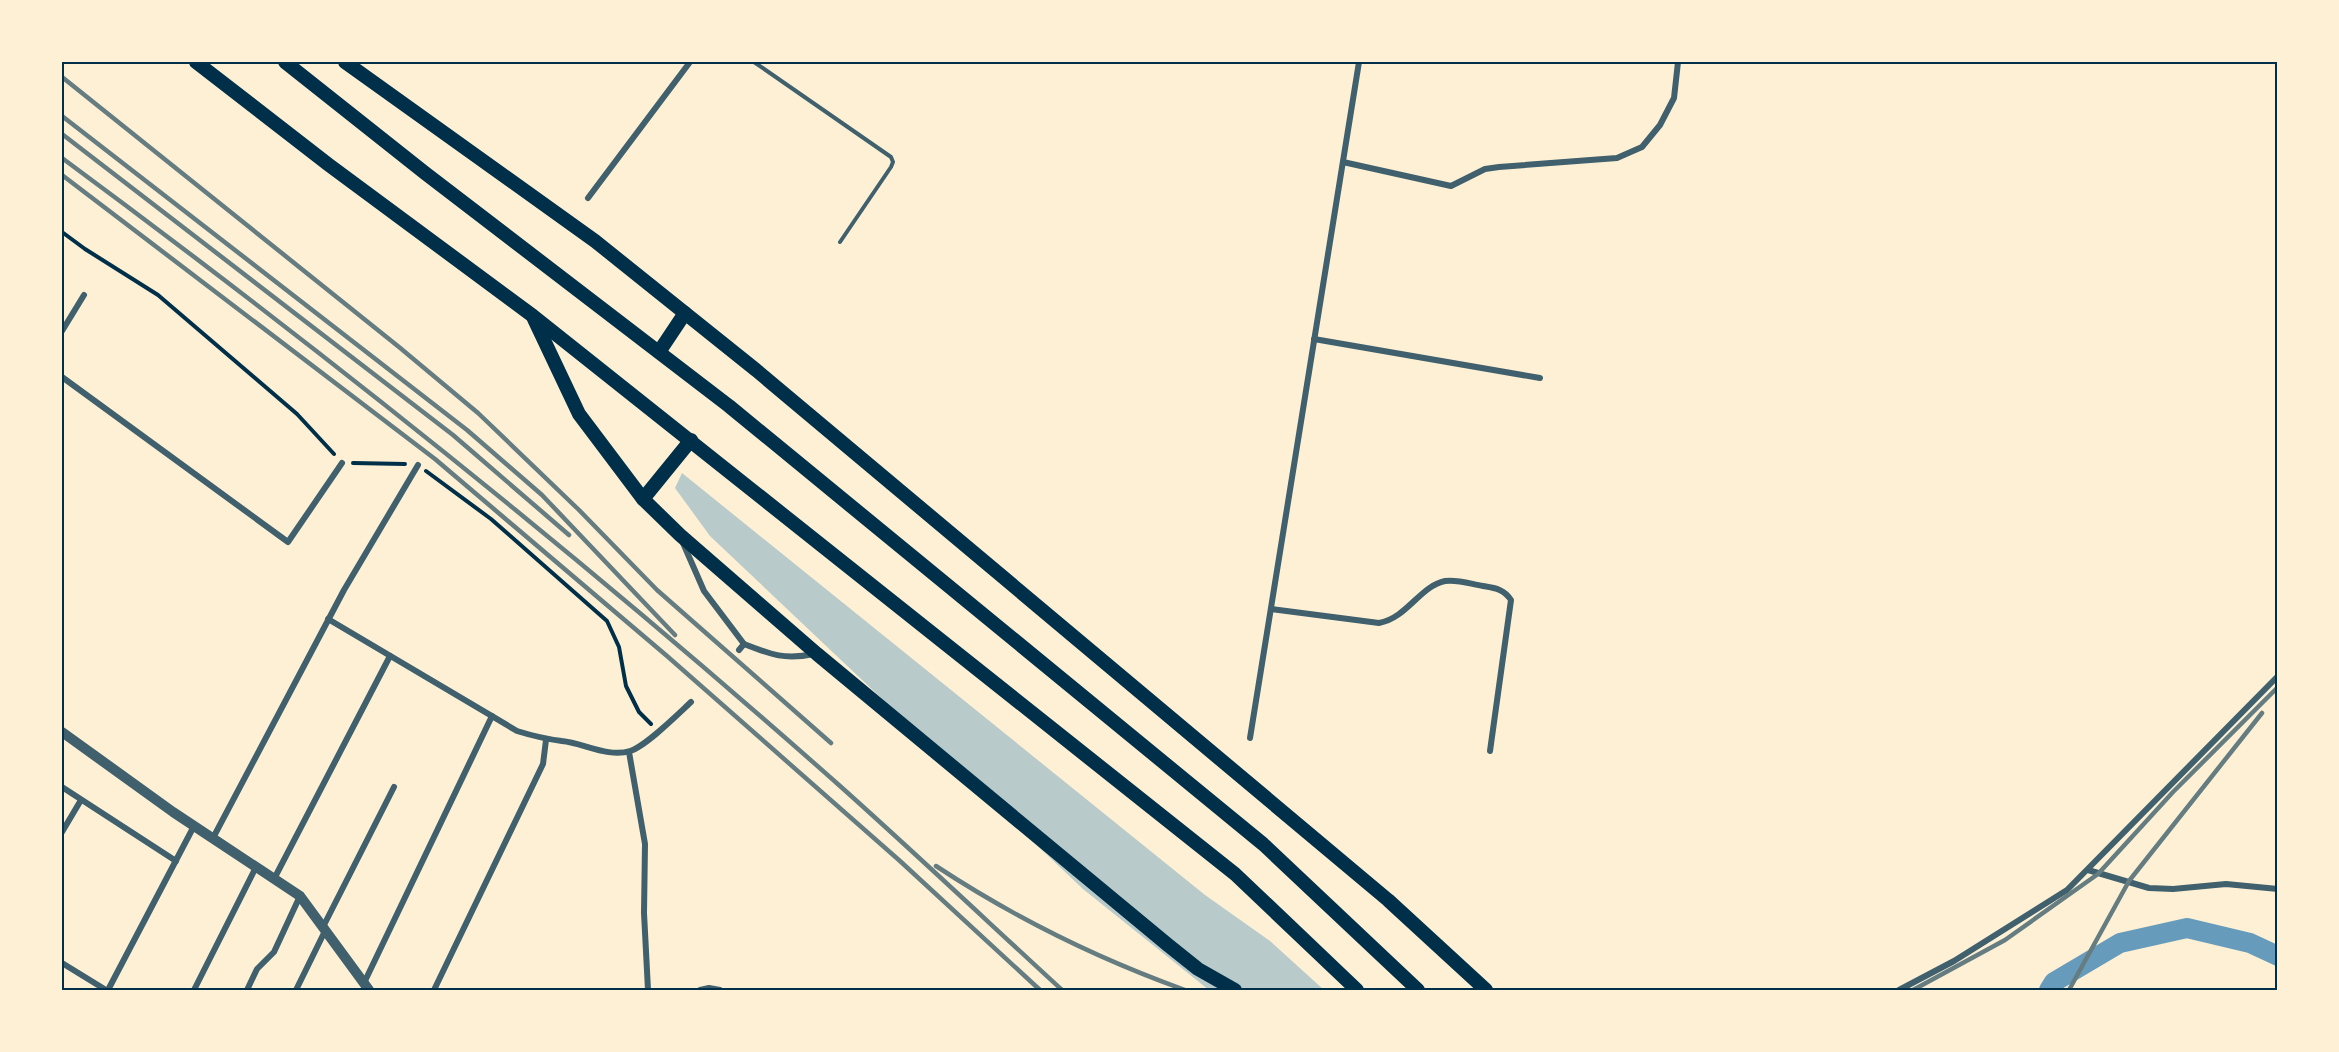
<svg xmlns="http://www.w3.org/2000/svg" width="2339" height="1052" font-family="Overpass,sans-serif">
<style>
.green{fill:#b9caca}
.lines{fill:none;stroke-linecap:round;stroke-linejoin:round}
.canal{stroke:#669bbc;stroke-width:20}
.path{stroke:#003049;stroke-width:4}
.service{stroke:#3f606c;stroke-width:4}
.minor{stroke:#3f606c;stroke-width:6}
.tertiary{stroke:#3f606c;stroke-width:10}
.trunk{stroke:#003049;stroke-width:14}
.rail{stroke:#657d81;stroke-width:4.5}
.neatline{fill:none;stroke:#003049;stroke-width:2}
</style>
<rect width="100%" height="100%" fill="#fdf0d5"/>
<path class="green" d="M682,473l523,422 65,46 54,49h-115l-126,-101 -373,-353 -35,-48z"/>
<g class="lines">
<path class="canal" d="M2049,990l5,-8 66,-39 67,-15 63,15 28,13"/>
<g class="path">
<path d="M62,232l23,17 73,46 139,119 37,40"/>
<path d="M353,463l52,1"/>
<path d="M426,471l65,48 116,102 12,26 7,39 13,26 12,12"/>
</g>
<path class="service" d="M754,62l137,95 2,5 -2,5 -51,75"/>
<g class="minor">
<path d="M1343,162l108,24 34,-17 14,-2 118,-9 25,-11 18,-22 14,-27 4,-36"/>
<path d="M588,198l102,-136"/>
<path d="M62,331l22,-36"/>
<path d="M1314,339l226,39"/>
<path d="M62,377l226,165 54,-79"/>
<path d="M683,543l21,48 40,53"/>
<path d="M1271,609l108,14c28,-5 41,-37 66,-42 12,-2 26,3 38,5 12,2 21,3 28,14l-21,151"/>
<path d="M328,619l189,112c16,5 29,8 45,10 21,2 47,17 68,10 16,-5 47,-36 61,-49"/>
<path d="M739,650l5,-6c28,11 41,16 70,10"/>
<path d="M1250,738l109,-676"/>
<path d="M629,752l16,92 -1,69 4,77"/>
<path d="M62,787l114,74"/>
<path d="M62,832l19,-32"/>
<path d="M213,838l131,-248 74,-125"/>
<path d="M2088,870l61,18 24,1 53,-5 52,5"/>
<path d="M274,879l116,-223"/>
<path d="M323,927l71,-140"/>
<path d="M62,963l44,27"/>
<path d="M364,983l128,-267"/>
<path d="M108,990l86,-164"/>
<path d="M194,990l62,-123"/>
<path d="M247,990l10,-21 17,-17 26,-56"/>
<path d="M296,990l29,-59"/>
<path d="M434,990l109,-226 3,-24"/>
<path d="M700,990l9,-2 11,2"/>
<path d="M1899,990l55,-29 113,-71 211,-214"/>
</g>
<path class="tertiary" d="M62,732l111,80 127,84 69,94"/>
<g class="trunk">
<path d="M196,62l133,103 204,151 702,558 122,116"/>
<path d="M285,62l140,111 304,233 534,438 155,146"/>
<path d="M345,62l250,179 161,129 632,530 98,90"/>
<path d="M534,319l45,95 64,85 37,36 137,119 351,291 30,24 37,21"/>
<path d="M659,352l26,-39"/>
<path d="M643,499l48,-59"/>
</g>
<g class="rail">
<path d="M62,77l337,270 79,66 100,96 79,81 174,153"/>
<path d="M62,116l405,314 75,65 133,140"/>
<path d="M62,134l391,301 116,100"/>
<path d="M62,158c268,198 529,407 778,628 75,67 148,136 222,204"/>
<path d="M62,175l373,284 232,197 233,205 140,129"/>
<path d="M936,866c79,52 160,92 249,124"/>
<path d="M1913,990l92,-50 93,-66 75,-82 105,-105"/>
<path d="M2069,990l60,-109 133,-168"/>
</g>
</g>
<rect width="2339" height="1052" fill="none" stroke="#fdf0d5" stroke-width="126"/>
<rect x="63" y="63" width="2213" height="926" class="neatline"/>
</svg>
